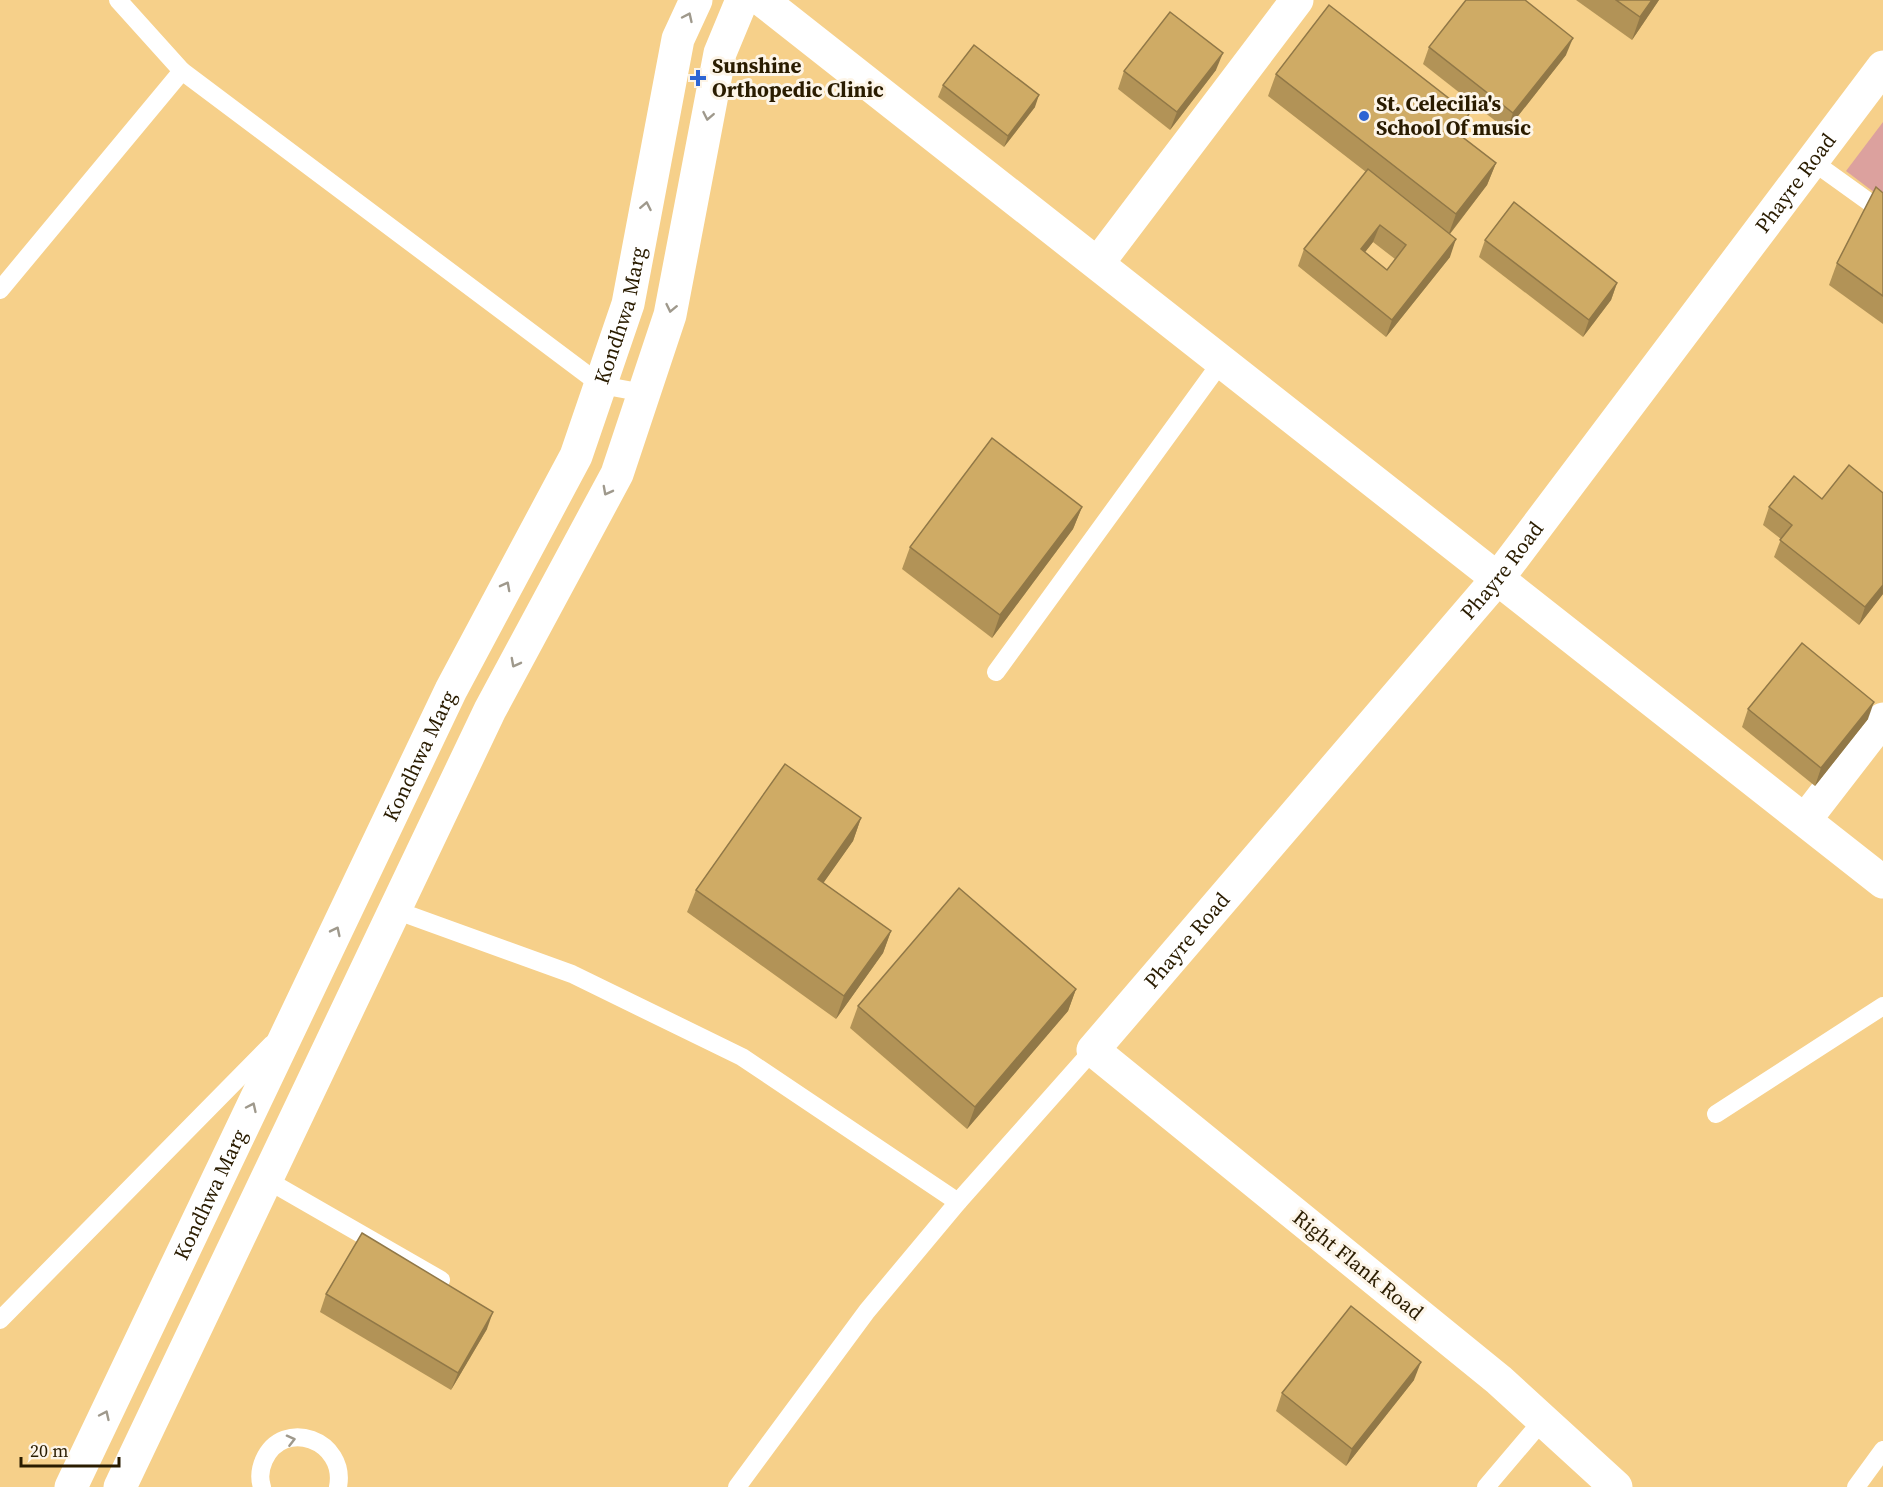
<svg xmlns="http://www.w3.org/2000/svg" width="1883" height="1487" font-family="'Source Serif 4',serif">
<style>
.green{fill:#dca19e}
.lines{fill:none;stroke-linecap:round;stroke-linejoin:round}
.service{stroke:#fff;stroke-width:18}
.minor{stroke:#fff;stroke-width:33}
.tertiary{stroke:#fff;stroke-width:33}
.primary{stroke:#fff;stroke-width:33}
.wall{fill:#b29357;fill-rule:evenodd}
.shaded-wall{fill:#917847}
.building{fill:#cfab65;stroke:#917847;stroke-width:1.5;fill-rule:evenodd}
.oneway{stroke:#9f998c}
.poi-dot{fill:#2d64d3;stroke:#fdf5e8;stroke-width:2}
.labels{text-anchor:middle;stroke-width:6;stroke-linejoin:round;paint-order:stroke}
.poi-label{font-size:21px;font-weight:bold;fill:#2a1c00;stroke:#fdf5e8;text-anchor:start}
.street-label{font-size:21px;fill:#2a1c00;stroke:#fdf5e8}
</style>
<rect width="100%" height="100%" fill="#f6d08a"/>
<path class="green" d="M1883,122v77l-37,-28z"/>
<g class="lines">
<g class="service">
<path d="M118,0l64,71 419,314 43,8"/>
<path d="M1812,161l71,51"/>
<path d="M0,290l182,-219"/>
<path d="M996,672l226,-311"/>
<path d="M395,910l177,64 170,83 216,145"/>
<path d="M1716,1114l167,-108"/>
<path d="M267,1180l174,100"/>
<path d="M0,1320l272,-276"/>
<path d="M262,1487c-3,-9 -2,-18 2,-27 19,-43 83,-20 74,27"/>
<path d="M737,1487l130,-176 91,-109 135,-152"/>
<path d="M1486,1487l57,-67"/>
<path d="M1856,1487l27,-37"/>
</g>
<g class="minor">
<path d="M1098,263l199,-263"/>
<path d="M1805,820l78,-101"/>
<path id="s1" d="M1616,1487l-117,-107 -406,-330 405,-472 385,-511"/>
</g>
<path class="tertiary" d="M762,0l1121,882"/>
<g class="primary">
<path id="s2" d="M71,1487l380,-797 125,-234 52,-152 50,-265 18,-39"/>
<path d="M120,1487l370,-777 127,-236 53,-159 50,-262 22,-53"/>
</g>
</g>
<g class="wall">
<path d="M1576,0h83l-27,40z"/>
<path d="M1429,47l137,8 -59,75 -84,-66z"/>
<path d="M1216,70l-46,60 -52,-41 6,-18z"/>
<path d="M1276,74l193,40 -8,22 35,27 -9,22 -37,49v23l-64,80 -88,-71 6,-17 62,-77 -98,-76zM1373,242l22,17 -8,11 -22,-18z"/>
<path d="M943,85l92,22 -31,40 -66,-50z"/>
<path d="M1883,193v131l-54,-39 8,-22z"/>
<path d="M1485,240l132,43 -6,17 -28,37 -104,-80z"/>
<path d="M1822,499l61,95 -24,31 -85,-68 7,-18 -18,-14 6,-18z"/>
<path d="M1082,507l-9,22 -81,109 -90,-69 8,-22z"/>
<path d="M1748,709l120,10 -53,67 -73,-59z"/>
<path d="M861,818l-8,23 -30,42 68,48 -8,22 -47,66 -149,-107 9,-22z"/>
<path d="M1076,989l-8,22 -101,118 -117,-101 8,-22z"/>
<path d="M326,1294l161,35 -36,61 -131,-78z"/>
<path d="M1414,1380l-68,86 -70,-55 6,-18z"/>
</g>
<g class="shaded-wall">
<path d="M1652,0h7l-27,40 8,-23z"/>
<path d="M1573,38l-7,17 -59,75 6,-17z"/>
<path d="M1223,53l-7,17 -46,60 7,-18z"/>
<path d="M1039,95l-4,12 -31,40 4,-11z"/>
<path d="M1469,114l-8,22 -5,-4z"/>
<path d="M1496,163l-9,22 -39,51 8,-22z"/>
<path d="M1380,225l-7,17 -19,24 7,-17z"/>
<path d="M1456,239l-6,18 -64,80 6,-17z"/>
<path d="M1617,283l-6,17 -28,37 6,-17z"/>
<path d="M1082,507l-9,22 -81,109 8,-23z"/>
<path d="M1883,585v9l-24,31 6,-18z"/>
<path d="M1874,702l-6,17 -53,67 6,-18z"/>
<path d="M861,818l-8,23 -43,61 8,-23z"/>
<path d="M891,931l-8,22 -47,66 8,-23z"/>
<path d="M1076,989l-8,22 -101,118 8,-22z"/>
<path d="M493,1312l-6,17 -36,61 7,-17z"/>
<path d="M1421,1362l-7,18 -68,86 6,-17z"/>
</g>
<g class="building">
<path d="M1466,0h59l48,38 -60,75 -84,-66z"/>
<path d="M1616,0h36l-12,17z"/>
<path d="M1329,5l140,109 -13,18 40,31 -40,51 -180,-140z"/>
<path d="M1170,12l53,41 -46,59 -53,-41z"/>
<path d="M974,45l65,50 -31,41 -65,-51z"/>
<path d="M1368,169l88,70 -64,81 -88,-71zM1380,225l26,20 -19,25 -26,-21z"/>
<path d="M1876,187l7,6v103l-46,-33z"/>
<path d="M1514,202l103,81 -28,37 -104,-80z"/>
<path d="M992,438l90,69 -82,108 -90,-68z"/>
<path d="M1849,465l34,28v92l-18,22 -85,-67 12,-15 -23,-18 25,-31 28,23z"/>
<path d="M1802,643l72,59 -53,66 -73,-59z"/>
<path d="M785,764l76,54 -43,61 73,52 -47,65 -148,-106z"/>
<path d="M959,888l117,101 -101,118 -117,-101z"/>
<path d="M362,1233l131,79 -35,61 -132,-79z"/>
<path d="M1351,1306l70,56 -69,87 -70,-56z"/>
</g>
<defs><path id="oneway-chevron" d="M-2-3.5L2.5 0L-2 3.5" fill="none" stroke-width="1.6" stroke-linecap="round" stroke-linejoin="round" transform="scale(1.5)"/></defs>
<g class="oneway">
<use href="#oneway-chevron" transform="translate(688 17) rotate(-65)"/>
<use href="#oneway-chevron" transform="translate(708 116) rotate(101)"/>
<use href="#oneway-chevron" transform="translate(646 206) rotate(-79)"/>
<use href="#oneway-chevron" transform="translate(671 308) rotate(102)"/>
<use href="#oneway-chevron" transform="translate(607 491) rotate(118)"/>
<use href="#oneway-chevron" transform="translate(506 586) rotate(-62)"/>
<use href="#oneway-chevron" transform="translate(515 663) rotate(118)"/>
<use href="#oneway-chevron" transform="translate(336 931) rotate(-64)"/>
<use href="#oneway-chevron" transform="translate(252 1107) rotate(-65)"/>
<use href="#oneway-chevron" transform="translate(105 1415) rotate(-65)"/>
<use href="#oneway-chevron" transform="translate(291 1440) rotate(-14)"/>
</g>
<g class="poi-dot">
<path d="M695 69h6v6h6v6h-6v6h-6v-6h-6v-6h6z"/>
<circle cx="1364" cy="116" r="6"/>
</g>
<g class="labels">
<g class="poi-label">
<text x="712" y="73">Sunshine<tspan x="712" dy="24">Orthopedic Clinic</tspan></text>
<text x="1376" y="111">St. Celecilia's<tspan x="1376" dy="24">School Of music</tspan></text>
</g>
<g class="street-label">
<text dy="7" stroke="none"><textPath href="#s1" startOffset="1798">Phayre Road</textPath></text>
<text dy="7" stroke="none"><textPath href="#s2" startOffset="1296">Kondhwa Marg</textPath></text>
<text dy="7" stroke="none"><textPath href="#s1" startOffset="1312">Phayre Road</textPath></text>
<text dy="7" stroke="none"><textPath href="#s2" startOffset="810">Kondhwa Marg</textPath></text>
<text dy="7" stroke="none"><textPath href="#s1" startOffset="826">Phayre Road</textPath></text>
<text dy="7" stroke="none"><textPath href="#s2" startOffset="324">Kondhwa Marg</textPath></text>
<text transform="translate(1358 1265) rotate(39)" y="7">Right Flank Road</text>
</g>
</g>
<path d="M21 1457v9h98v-9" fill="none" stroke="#2a1c00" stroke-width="3"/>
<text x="30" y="1457" font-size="18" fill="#2a1c00" stroke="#fdf5e8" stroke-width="4.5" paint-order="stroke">20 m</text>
</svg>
